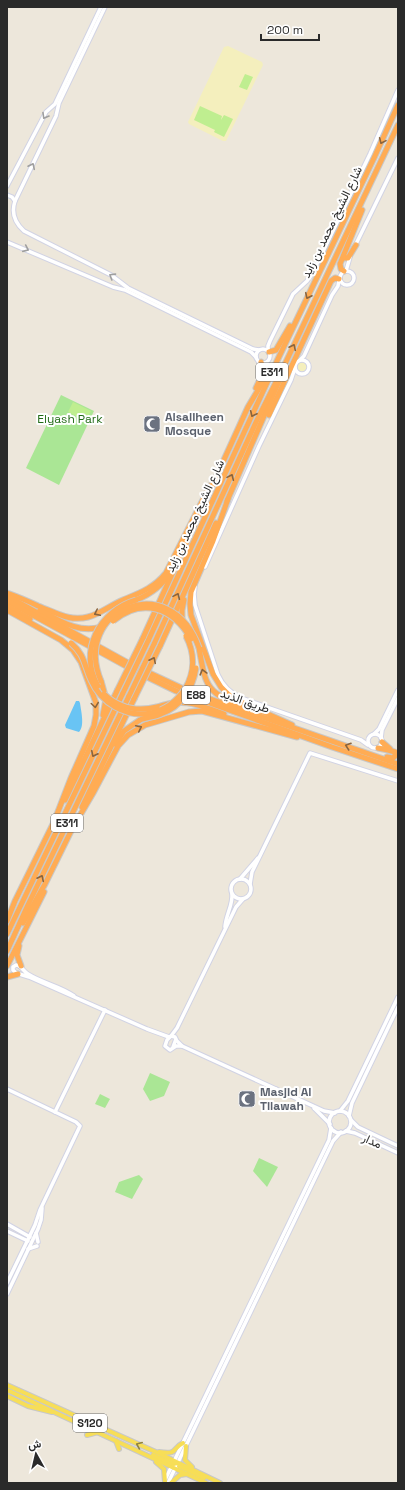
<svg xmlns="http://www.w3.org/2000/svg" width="405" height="1490" font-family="'Space Grotesk',Vazirmatn,sans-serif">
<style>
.green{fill:#aae695}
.sand{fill:#f4efbd}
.pitch{fill:#bfee90}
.water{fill:#69c4f4}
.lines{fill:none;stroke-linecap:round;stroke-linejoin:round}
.secondary-casing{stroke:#d1d3e4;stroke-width:5.5}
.primary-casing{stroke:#c8c8c8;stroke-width:6}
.highway-casing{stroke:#c8c8c8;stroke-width:7}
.secondary{stroke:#fff;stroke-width:3.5}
.primary{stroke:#f7de57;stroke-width:4}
.highway{stroke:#ffac54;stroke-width:5}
.highway-bridge-casing{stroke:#c8c8c8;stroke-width:7;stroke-linecap:butt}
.highway-bridge{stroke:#ffac54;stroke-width:5}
.oneway{stroke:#9f9f9f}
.oneway2{stroke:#8a643d}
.oneway3{stroke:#908440}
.labels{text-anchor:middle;stroke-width:4;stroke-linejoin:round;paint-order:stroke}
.shield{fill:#fff;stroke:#6a6a6a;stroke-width:1}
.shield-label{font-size:11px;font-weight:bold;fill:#2a2a2a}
.street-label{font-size:12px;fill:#2a2a2a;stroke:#fff}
.worship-label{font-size:12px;font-weight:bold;fill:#5b616d;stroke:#fff;text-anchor:start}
.park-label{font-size:12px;fill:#226b17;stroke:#fff}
</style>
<rect width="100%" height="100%" fill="#ede7db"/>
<g class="green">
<path d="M61,395l33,16 -35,74 -33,-17z"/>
<path d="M150,1073l20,9 -6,14 -14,5 -7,-12z"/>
<path d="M100,1094l10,5 -5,9 -10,-4z"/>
<path d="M259,1158l19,9 -11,20 -14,-16z"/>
<path d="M139,1175l4,4 -11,20 -17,-7 4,-10z"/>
</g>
<g class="sand">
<path d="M228,46l34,16 1,3 -37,76h-3l-34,-17 -1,-2 36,-75z"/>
<circle cx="303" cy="366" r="6"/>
</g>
<g class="pitch">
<path d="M245,74l8,3 -6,13 -8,-3z"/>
<path d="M200,106l22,10 -1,4 3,-5 9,4 -9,18 -10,-5 1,-2 -21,-10z"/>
<path d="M73,402l18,9 -5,10 -18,-9z"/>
</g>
<path class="water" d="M76,701h3l1,2c1,8 5,23 -1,29l-13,-4 -1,-3z"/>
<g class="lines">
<defs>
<g id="secondary">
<path d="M105,7l-46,96 -3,13 -41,85c-4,12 0,22 9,30l87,44 17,13 125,61 6,1"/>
<path d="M7,186l39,-74 9,-8 46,-97"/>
<path d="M7,195l5,2 3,4"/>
<path d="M7,242l106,45 12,3 126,62 5,5"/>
<path d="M355,246l43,-88"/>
<circle cx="347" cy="278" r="7"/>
<path d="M346,271l4,-14"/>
<circle cx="263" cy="356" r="7"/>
<path d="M268,351v-5l2,-5 23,-47 14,-13 6,-9 57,-118 28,-64"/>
<circle cx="302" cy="367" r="7"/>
<path d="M300,360l4,-4 28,-61 6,-9 1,-6"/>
<path d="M205,567l54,-121 32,-66 4,-12"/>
<path d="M195,587l-1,7 1,11 23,70c5,11 12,18 23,23l120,42 7,5"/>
<circle cx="375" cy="741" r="7"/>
<path d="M374,734l5,-5 19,-39"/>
<path d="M381,738l1,-8 16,-32"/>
<circle cx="241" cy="889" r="10"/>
<path d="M240,879l18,-21"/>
<path d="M250,884l2,-12 58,-119 88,28"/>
<path d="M225,927c1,-13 8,-22 7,-33"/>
<path d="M74,996c-14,-10 -32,-13 -46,-22 -5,-3 -7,-9 -12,-9l-3,2v3l3,3 13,4 118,52 22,8"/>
<path d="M171,1036l6,-8 59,-121 7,-8"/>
<path d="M176,1040l6,6 142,65 11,2"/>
<path d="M173,1047l3,-8 -1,-2 -4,-1 -4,4 -2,6 5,4 6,-4h6"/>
<path d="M7,1089l69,33 4,4 -40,84 -5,15 -28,58"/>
<path d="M265,1093l9,-1 2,-3"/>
<path d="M314,1108l16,16"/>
<path d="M340,1111l8,-10 50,-104"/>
<circle cx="340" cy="1122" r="11"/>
<path d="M55,1112l50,-102"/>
<path d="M349,1116l3,-13 46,-96"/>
<path d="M351,1120l7,7 40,19"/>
<path d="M346,1131l9,2 43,20"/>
<path d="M7,1224l23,13"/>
<path d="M7,1231l21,10"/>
<path d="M36,1233l2,9"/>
<path d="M28,1249l9,-3"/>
<path d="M7,1294l31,-65 3,-9 1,-12"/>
<path d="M165,1480l164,-340 2,-12"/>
<path d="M168,1483l165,-342 8,-9"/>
</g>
<g id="primary">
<path d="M7,1385l151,68 62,30"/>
<path d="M7,1390l199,93"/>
<path d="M7,1396l21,10 24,6"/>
<path d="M87,1435l11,-3"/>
<path d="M116,1441l3,8"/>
<path d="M186,1446l-1,14 7,7"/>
<path d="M159,1452c20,3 12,-3 24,-9"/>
<path d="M153,1455l20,9 5,-1"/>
<path d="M156,1462l8,7 1,13"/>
<path d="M179,1466l25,12"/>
<path d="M171,1483l9,-8 7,-1"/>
</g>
<g id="highway">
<path d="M344,256v2h4l8,-13"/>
<path d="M344,271l-3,-2 -1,-5 22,-54"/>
<path d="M269,352l7,-2 14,-24"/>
<path d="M256,388l8,-17 -3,-9"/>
<path d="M269,415l62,-134 4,-3 4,1"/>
<path d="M228,499l-15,42 -22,51 -1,12 1,11 22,59 8,13 7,7 9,6 55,25"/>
<path d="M227,501l57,-131"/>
<path d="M7,593c11,4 21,8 31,13 17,6 31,16 50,11 12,-3 23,-12 35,-17 17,-7 31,-12 43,-27l44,-87"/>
<path d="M7,596l123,68 60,28 208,72"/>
<path d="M136,600c15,-6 27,-15 35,-29"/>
<path d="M7,601l130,71 39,19 156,56 66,22"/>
<path d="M7,606l23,13"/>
<path d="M7,610l54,30 12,10 8,12 15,41v12l-2,11 -23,52 -17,44"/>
<path d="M40,610c19,10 38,24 61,17"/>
<path d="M182,624v-14l2,-10"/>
<path d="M143,638l105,-231 19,-32"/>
<path d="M148,641l129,-280 97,-203 24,-53"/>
<path d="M154,644l103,-224 28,-56 113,-239"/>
<path d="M160,646l56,-123"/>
<path d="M199,648c7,38 6,45 46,59"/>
<path d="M101,681l5,18 -3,16"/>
<path d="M157,707c28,-10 41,-2 67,7"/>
<path d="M382,742l8,7"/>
<path d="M115,744l9,-13 16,-11"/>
<path d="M378,748l10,2 7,2v4l-2,2 -6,-1"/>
<path d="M65,800l52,-109"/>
<path d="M82,807l52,-108"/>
<path d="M72,829l21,-36 25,-47 10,-11 17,-10 44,-13 13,-1 95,26"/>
<path d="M7,921l8,-20 40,-81"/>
<path d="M23,923l22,-39 28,-57"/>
<path d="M7,934l116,-241"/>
<path d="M19,946l-2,9 4,11"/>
<path d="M7,951l20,-44 102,-211"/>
<path d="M7,966l37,-74"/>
<path d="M7,977l11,-3"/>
</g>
</defs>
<use href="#secondary" class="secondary-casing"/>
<use href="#primary" class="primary-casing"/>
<use href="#highway" class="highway-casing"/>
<use href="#secondary" class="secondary"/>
<use href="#primary" class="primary"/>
<use href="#highway" class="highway"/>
<defs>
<g id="highway-bridge">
<path d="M113,621c29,-24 60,-14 78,18"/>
<path d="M71,643c14,12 13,22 20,37 10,23 35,38 60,33 14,-3 26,-12 34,-24 10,-17 10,-36 1,-53"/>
<path d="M101,681c-30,-72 70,-113 98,-33"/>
<path d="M98,686c-20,-35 1,-75 38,-86"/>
<path d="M117,691l26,-53"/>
<path d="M123,693l25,-52"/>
<path d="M104,694c15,14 33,18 53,13"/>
<path d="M129,696l25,-52"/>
<path d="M134,699l26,-53"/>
<path d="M140,720c7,-3 15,-3 21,-6 20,-7 32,-26 35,-46"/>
</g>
</defs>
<use href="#highway-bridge" class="highway-bridge-casing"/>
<use href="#highway-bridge" class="highway-bridge"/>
</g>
<defs><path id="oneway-chevron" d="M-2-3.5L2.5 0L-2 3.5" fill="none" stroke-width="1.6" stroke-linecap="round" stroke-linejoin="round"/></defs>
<g class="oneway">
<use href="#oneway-chevron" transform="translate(45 116) rotate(120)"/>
<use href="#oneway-chevron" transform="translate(32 166) rotate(-64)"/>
<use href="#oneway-chevron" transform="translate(26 249) rotate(24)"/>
<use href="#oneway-chevron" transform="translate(112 276) rotate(-148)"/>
</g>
<g class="oneway2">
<use href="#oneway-chevron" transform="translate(382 141) rotate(114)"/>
<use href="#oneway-chevron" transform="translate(308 296) rotate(116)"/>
<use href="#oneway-chevron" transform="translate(293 347) rotate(-64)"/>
<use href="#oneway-chevron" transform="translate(253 414) rotate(115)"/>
<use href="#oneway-chevron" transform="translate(231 477) rotate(-66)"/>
<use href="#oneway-chevron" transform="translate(177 596) rotate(-66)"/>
<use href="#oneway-chevron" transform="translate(97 613) rotate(154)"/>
<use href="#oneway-chevron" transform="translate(153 660) rotate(-64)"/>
<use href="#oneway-chevron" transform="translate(203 672) rotate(-105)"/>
<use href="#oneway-chevron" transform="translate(95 705) rotate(82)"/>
<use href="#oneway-chevron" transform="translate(139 728) rotate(-26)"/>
<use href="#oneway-chevron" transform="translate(348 746) rotate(-161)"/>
<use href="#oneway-chevron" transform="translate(94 754) rotate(116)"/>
<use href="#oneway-chevron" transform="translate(41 878) rotate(-64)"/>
</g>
<use class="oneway3" href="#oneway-chevron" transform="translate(139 1445) rotate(-157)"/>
<defs>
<symbol id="mosque-square" viewBox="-11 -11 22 22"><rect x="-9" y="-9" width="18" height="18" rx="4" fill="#6b7280" stroke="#fff"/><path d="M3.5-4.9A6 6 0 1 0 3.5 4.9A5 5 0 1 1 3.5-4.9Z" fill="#fff"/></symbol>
</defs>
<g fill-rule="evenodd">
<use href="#mosque-square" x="142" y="414" width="20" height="20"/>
<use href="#mosque-square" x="237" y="1089" width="20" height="20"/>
</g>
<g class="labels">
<g class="shield">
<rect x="256" y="363" width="32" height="18" rx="3"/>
<rect x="182" y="686" width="28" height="18" rx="3"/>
<rect x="51" y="814" width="32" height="18" rx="3"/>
<rect x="73" y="1414" width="34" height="18" rx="3"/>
</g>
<g class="shield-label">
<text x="272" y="376">E311</text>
<text x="196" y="699">E88</text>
<text x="67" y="827">E311</text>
<text x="90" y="1427">S120</text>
</g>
<g class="street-label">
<text transform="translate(332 222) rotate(-64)" y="4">شارع الشيخ محمد بن زايد</text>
<text transform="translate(195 516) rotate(-65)" y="4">شارع الشيخ محمد بن زايد</text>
<text transform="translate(245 701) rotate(19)" y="4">طريق الذيد</text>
<text transform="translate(372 1141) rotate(25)" y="4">مدار</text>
</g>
<g class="worship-label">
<text x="165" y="421">Alsaliheen<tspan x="165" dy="14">Mosque</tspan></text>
<text x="260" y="1096">Masjid Al<tspan x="260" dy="14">Tilawah</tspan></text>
</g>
<g class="park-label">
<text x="70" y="423">Elyash Park</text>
</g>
</g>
<rect width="405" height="1490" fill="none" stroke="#2a2a2a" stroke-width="16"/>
<g transform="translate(36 1454) rotate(352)" stroke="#ffffff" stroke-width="3" paint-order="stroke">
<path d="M0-3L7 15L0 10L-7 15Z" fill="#2a2a2a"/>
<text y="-6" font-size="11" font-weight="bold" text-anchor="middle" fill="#2a2a2a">ش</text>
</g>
<path d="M261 34v6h58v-6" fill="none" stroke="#2a2a2a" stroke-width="2"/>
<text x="267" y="34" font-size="12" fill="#2a2a2a" stroke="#ffffff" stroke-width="3" paint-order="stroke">200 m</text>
</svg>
